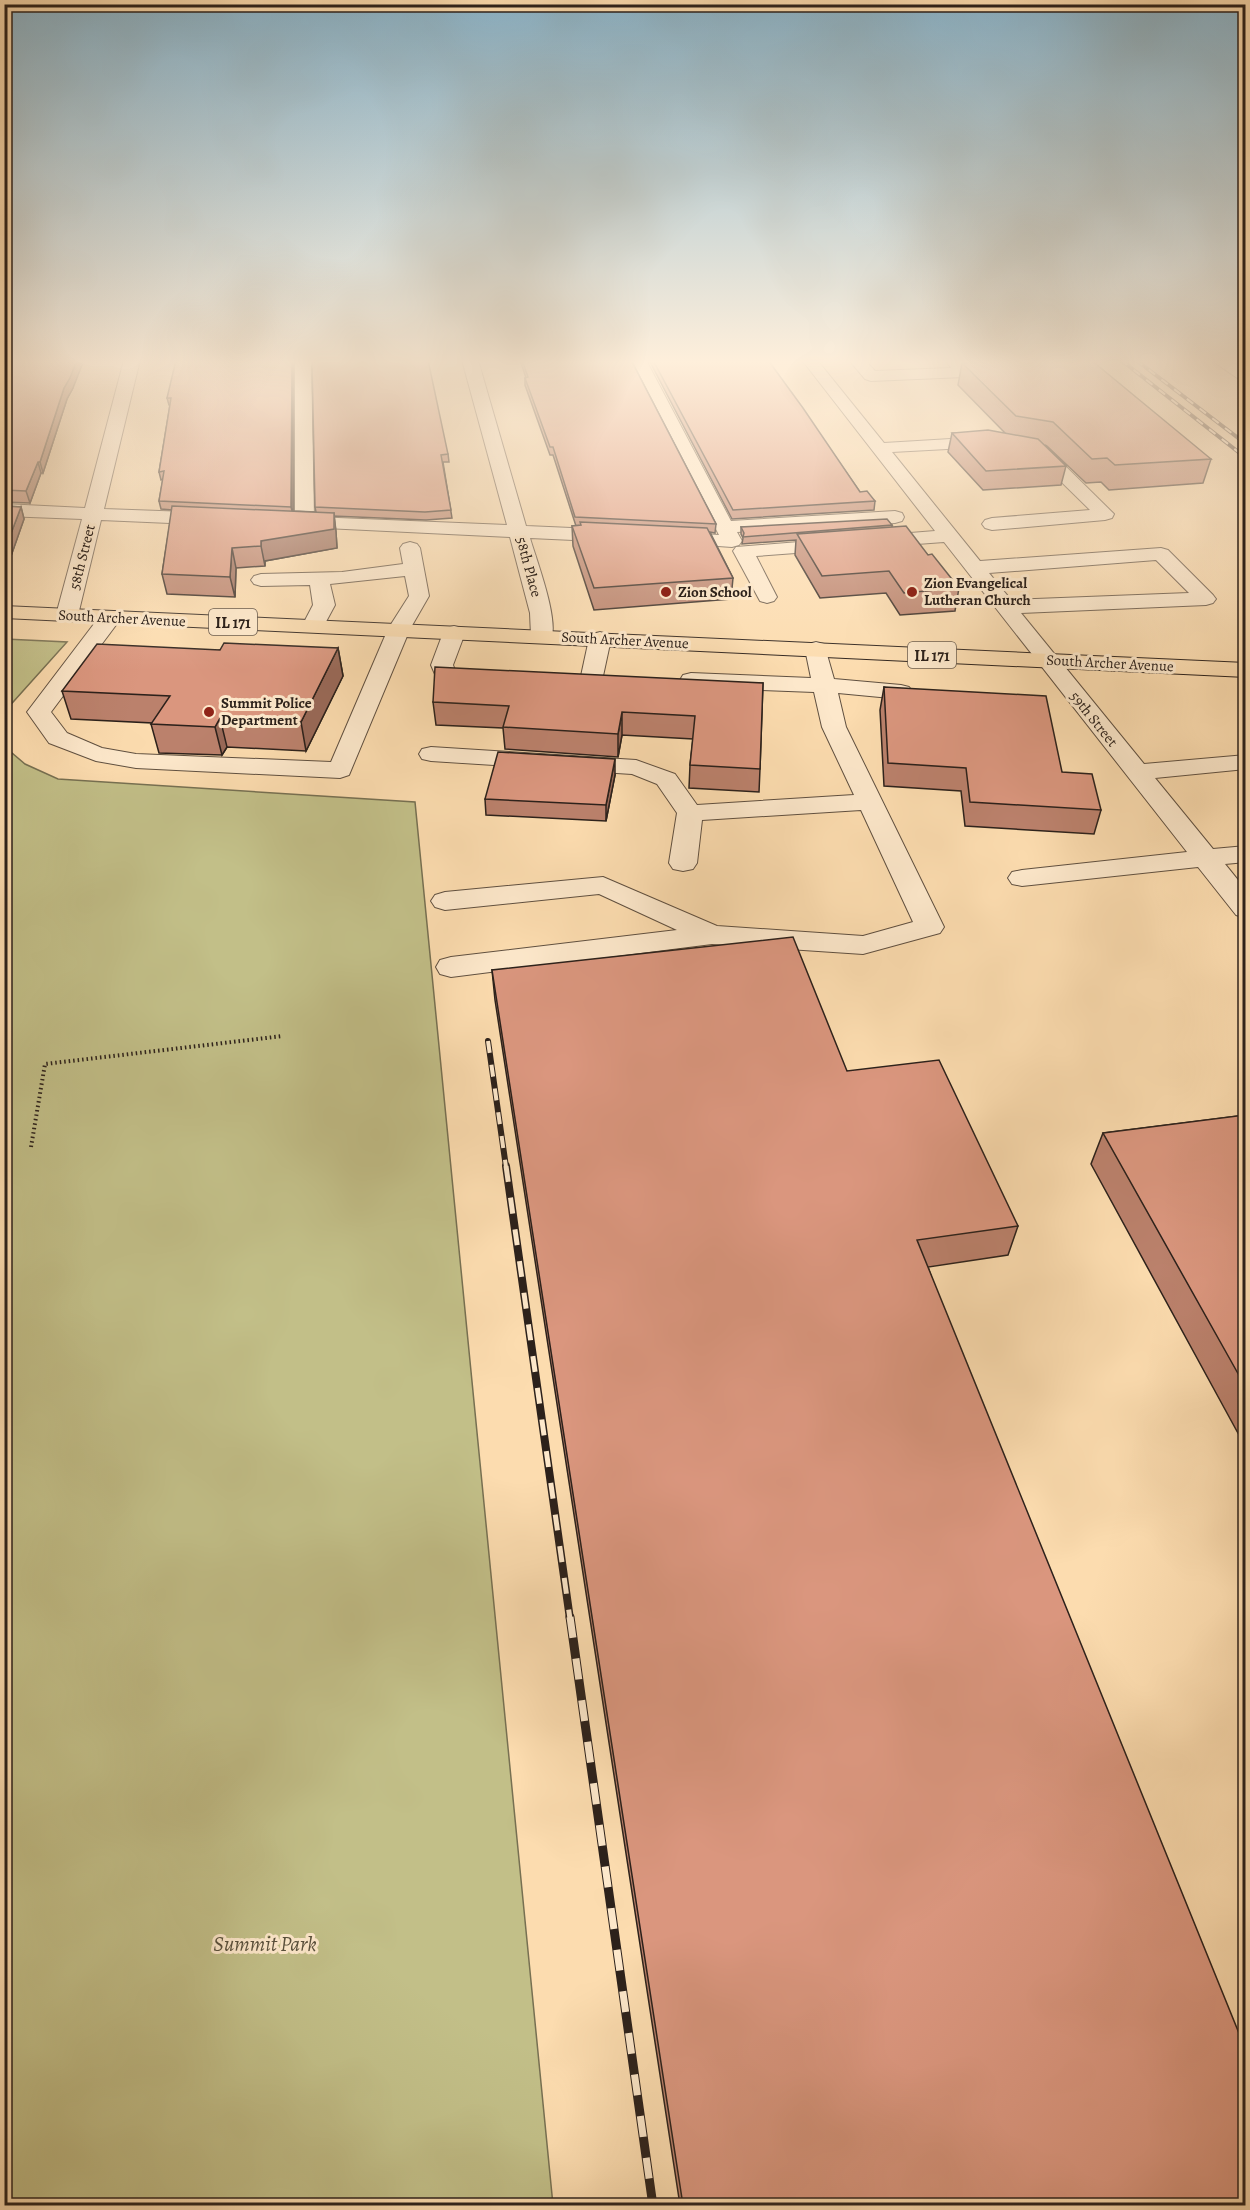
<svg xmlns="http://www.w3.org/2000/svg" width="1250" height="2210" font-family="Alegreya,serif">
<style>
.green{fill:#c2bf88;stroke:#777052;stroke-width:1.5}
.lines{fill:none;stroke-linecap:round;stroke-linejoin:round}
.minor-casing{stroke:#605040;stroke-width:2}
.major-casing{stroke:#2c211b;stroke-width:2}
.path{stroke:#2c211b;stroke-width:4;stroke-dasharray:1.5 3;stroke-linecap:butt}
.minor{fill:#fde8cb;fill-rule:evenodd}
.major{fill:#fcdcaf;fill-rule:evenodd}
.rail-far3-casing{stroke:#2c211b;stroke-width:4}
.rail-far2-casing{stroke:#2c211b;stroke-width:6}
.rail-far1-casing{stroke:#2c211b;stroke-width:8}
.rail-casing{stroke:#2c211b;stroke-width:9}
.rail-far3{stroke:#fde8cb;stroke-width:2;stroke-dasharray:8;stroke-linecap:butt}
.rail-far2{stroke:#fde8cb;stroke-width:4;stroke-dasharray:12;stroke-linecap:butt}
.rail-far1{stroke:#fde8cb;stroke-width:5;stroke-dasharray:16;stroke-linecap:butt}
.rail{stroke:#fde8cb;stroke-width:7;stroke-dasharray:21;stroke-linecap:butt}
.wall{fill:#bb816c;stroke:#2c211b;stroke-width:1.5}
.shaded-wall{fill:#996958;stroke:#2c211b;stroke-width:1.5}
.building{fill:#da967e;stroke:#2c211b;stroke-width:1.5}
.poi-dot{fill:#8f2418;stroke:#fde8cb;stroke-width:2}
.labels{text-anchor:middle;stroke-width:6;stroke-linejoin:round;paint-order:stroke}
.far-street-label{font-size:15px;fill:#2c211b;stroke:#fde8cb}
.far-poi-label{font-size:15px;font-weight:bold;fill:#2c211b;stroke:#fde8cb;text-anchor:start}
.shield{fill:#fde8cb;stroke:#6b5d50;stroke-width:1.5}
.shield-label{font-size:16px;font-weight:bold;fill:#2c211b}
.near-park-label{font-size:21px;font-style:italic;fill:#59503c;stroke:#fde8cb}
</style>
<rect width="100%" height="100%" fill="#fcdcaf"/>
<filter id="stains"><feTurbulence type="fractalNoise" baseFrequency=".00333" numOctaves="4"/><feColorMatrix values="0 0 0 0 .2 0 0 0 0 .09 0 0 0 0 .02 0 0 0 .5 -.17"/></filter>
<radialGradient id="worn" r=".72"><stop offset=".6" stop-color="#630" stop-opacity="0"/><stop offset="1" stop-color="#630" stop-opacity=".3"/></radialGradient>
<g class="green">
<path d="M5,639l62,3 -62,69 -1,-72z"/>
<path d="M5,747l20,17 33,15 357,23 138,1403h-548z"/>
</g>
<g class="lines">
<defs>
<g id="minor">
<path d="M124,360h16l-36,149 112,4 7,2 3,4 -3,4 -7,2 -115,-5 -23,95 -3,5 -8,1 -8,-1 -3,-5 26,-96 -78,-3v-12l81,4z"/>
<path d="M295,360h16l3,157 193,8 -45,-165h16l48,166 91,4 7,2 3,4 -3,4 -7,2 -87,-4c6,21 31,86 20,103l-8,2 -8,-2 -3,-5 -1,-23 -20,-76 -226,-11 -3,-4 3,-4 11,-2z"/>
<path d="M630,360h16l85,161 164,-10 7,2 2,4 -2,4 -7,2 -158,9 5,9 -3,4 -7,2 -70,-5 -3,-4 3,-4 7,-2 50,3z"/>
<path d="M802,360h15l67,83 100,-6 63,11 67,66 -2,4 -7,2 -113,10 -7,-2 -3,-4 3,-4 7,-2 98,-8 -55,-54 -51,-9 -92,5 88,109 181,-13 7,2 45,45 3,4 -3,4 -7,2 -185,8 123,151 102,-9v14l-91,9 58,71 33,-3v16l-21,2 21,26v28l-10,-3 -38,-48 -176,19 -10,-2 -4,-6 4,-6 10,-2 165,-18 -243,-310 -188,14 21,41 -3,4 -7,2 -7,-2 -27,-50 3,-4 199,-16zM1156,560l33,33 -178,7 -22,-27z"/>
<path d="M849,360h16l10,11 76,-3 -6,-8h16l11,12 -8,5 -93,4 -6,-2z"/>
<path d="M1211,360h18l17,12v12z"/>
<path d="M410,542l7,2 3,4 9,48 -19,33 -61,146 -9,3 -204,-10 -40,-7 -47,-18 -22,-31 76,-100 8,-1 8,1 3,5 -71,95 16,21 35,15 34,6 195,8 57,-133 21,-33 -4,-20 -75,8 5,21 -14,26 -8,1 -8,-1 -3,-5 11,-21 -3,-20 -49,1 -7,-2 -3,-4 3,-4 7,-2 81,-2 61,-8 -3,-16 3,-4z"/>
<path d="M454,626l8,2 3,5 -12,32 2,5 33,3 3,5 -3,5c-15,4 -35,2 -50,-2l-7,-16 12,-32 3,-5z"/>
<path d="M600,632l8,2 3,5 -8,37 -3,5 -8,2 -8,-2 -3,-5 8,-37 3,-5z"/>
<path d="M816,642l8,2 10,35 67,6 8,2 4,5 -4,5 -8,2 -63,-6 8,34 98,200 -4,6 -77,21 -151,-10 -261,33 -11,-3 -4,-7 4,-7 11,-3 226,-27 -78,-36 -154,16 -10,-3 -4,-6 4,-6 10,-3 158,-15 114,49 146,10 50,-14 -52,-112 -159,10 -5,43 -4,6 -10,2 -10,-2 -4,-6 8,-50 -20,-29 -25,-10 -201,-13 -9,-2 -3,-5 3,-5 9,-2 205,13 39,14 22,31 157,-10 -32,-68 -8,-35 -123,-5 -8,-2 -3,-5 3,-5 8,-2 120,5 -6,-29 3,-5z"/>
</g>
<path id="major" d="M4,606l1242,57v14l-1242,-59z"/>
</defs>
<use href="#minor" class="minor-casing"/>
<use href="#major" class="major-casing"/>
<path class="path" d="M31,1147l14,-83 238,-28"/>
<use href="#minor" class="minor"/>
<use href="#major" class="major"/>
<defs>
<g id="rail-far3">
<path d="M1121,360l125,98"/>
<path d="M1136,360l110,84"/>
</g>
<path id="rail-far2" d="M488,1041l18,126"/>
<path id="rail-far1" d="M506,1166l64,453"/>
<path id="rail" d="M570,1617l83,589"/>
</defs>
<use href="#rail-far3" class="rail-far3-casing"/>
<use href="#rail-far2" class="rail-far2-casing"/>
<use href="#rail-far1" class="rail-far1-casing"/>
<use href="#rail" class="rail-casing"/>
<use href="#rail-far3" class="rail-far3"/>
<use href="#rail-far2" class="rail-far2"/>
<use href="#rail-far1" class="rail-far1"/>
<use href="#rail" class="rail"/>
</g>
<g class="wall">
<path d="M4,360l69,28 -6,11 -24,74h-2l-11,30 -26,-1z"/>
<path d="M293,360v151l23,1 -1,-5 -3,-147 136,94 1,8h-6l9,56 -26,2 -92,-4 2,16 1,16 -72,13v5l-29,2 -1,29 -68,-3 -5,-20 10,-64 -11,-1 -2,-8 4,-22 -2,1 -2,-8 11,-67h-1l-2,-7z"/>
<path d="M520,360h111l85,164 -1,9 -5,-1 23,46 -2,21 -137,11 -21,-64 -1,-20h4l-23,-71h-3l-25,-70v-7h1z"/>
<path d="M649,360h119l92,132 15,9 -1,9 -142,9z"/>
<path d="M962,363l249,96 -8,24 -94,7 -8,-8 -15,1 -39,-37 -2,-1 21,21 -5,19 -78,5 -35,-38 4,-19h53l-47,-48z"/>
<path d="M4,506l17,1 3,12 -13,37h-7z"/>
<path d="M892,525v2l36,28 31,33 -4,23 -55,4 -14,-22 -66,5 -25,-43 1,-15 -54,4 1,-6 -2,-4v-7z"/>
<path d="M338,648l5,28 -37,75 -79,-4 -5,8 -63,-2 -8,-29 1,-1 -81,-4 -9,-28 158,-41z"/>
<path d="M763,683l-3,86 -1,23 -70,-4 1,-23 3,-26 -71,-4 -4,22 -113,-8 -2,-21 -67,-3 -3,-23z"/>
<path d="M884,687l178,85 39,38 -7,24 -129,-8 -4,-35 -77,-5 -4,-76z"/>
<path d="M615,775l-9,46 -120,-6 -1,-16z"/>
<path d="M492,970l355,101 171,155 -10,29 -80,12 317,938h-565l-185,-1205z"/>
<path d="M1245,1115v331l-154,-282 12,-31z"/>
</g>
<g class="shaded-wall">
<path d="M77,360h7l-11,28 -6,11 -24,74 -3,-11 24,-74z"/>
<path d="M292,360h1v155l-2,-8z"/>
<path d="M38,462l3,11 -11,30 -4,-12z"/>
<path d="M21,507l3,12 -13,37 -4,-12z"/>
<path d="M334,513l2,19 1,16 -72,13v5l-4,-20v-5z"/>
<path d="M232,548l4,20 -1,29 -5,-20z"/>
<path d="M338,648l5,28 -37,75 -5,-29z"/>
<path d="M622,712v23l-4,22v-23z"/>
<path d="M220,718l7,29 -5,8 -7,-28z"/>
<path d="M615,759v16l-9,46v-16z"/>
</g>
<g class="building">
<path d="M4,360h73l-7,18 -6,10 -24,74h-2l-12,29 -22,-1z"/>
<path d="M176,360h116l-1,147 -132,-6 5,-30 -5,1 12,-74h-4z"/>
<path d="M312,360h116l20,94 -7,1 10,55 -26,2 -110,-5z"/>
<path d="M522,360h109l85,164 -141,-7 -22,-70h-3l-25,-69 3,-1z"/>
<path d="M653,360h115l35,48 57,84 7,-1 8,10 -142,9z"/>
<path d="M1008,360h83l120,99 -96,6 -8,-7 -15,1 -39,-37 -37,-6 -54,-53z"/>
<path d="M988,430l50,9 28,27 -80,5 -34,-38z"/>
<path d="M4,506l17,1 -14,37h-3z"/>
<path d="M172,506l162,7v16l-73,12v5l-29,2 -2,29 -68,-3z"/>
<path d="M887,519l5,6 -149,12 1,-4 -3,-6z"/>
<path d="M580,522l127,6 26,50 -139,10 -22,-62 9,-1z"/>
<path d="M906,526l22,29 4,-1 27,34 -55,5 -15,-22 -67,5 -25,-42z"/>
<path d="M224,643l114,5 -37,74 -81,-4 -5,9 -64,-3 19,-28 -108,-5 35,-47 123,6z"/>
<path d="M435,667l328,16 -3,86 -70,-4 5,-49 -73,-4 -4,22 -115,-7 6,-21 -76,-4z"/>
<path d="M884,687l162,9 16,76 30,2 9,36 -131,-8 -4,-34 -78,-5z"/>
<path d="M498,752l117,7 -9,46 -121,-6z"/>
<path d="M793,937l54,134 92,-11 79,166 -101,14 328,808v157h-562l-191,-1235z"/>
<path d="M1245,1115v271l-142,-253z"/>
</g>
<linearGradient id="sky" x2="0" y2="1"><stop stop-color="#8bb7cf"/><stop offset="0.54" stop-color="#feefdb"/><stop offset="1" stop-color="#feefdb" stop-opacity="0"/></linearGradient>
<rect width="1250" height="670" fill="url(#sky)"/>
<g class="poi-dot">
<circle cx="666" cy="592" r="6"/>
<circle cx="912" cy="592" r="6"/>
<circle cx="209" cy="712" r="6"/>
</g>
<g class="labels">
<g class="far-street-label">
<text transform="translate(82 557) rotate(-76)" y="5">58th Street</text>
<text transform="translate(529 567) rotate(75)" y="5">58th Place</text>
<text transform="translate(122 618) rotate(3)" y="5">South Archer Avenue</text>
<text transform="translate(625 640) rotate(3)" y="5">South Archer Avenue</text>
<text transform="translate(1110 663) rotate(3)" y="5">South Archer Avenue</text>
<text transform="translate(1094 719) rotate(51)" y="5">59th Street</text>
</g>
<g class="far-poi-label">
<text x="924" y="588">Zion Evangelical<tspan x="924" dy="17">Lutheran Church</tspan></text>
<text x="678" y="597">Zion School</text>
<text x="221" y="708">Summit Police<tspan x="221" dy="17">Department</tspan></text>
</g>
<g class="shield">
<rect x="209" y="609" width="48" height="26" rx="4.5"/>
<rect x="908" y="642" width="48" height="26" rx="4.5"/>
</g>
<g class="shield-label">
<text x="233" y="628">IL 171</text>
<text x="932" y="661">IL 171</text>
</g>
<g class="near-park-label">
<text x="265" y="1951">Summit Park</text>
</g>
</g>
<rect width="1250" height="2210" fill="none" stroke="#fcdcaf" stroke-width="24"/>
<rect x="6" y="6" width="1238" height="2198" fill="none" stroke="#2c211b" stroke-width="3"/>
<rect x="12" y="12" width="1226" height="2186" fill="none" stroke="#2c211b" stroke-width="1.5"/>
<rect width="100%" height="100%" filter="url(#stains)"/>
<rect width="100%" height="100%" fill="url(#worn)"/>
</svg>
